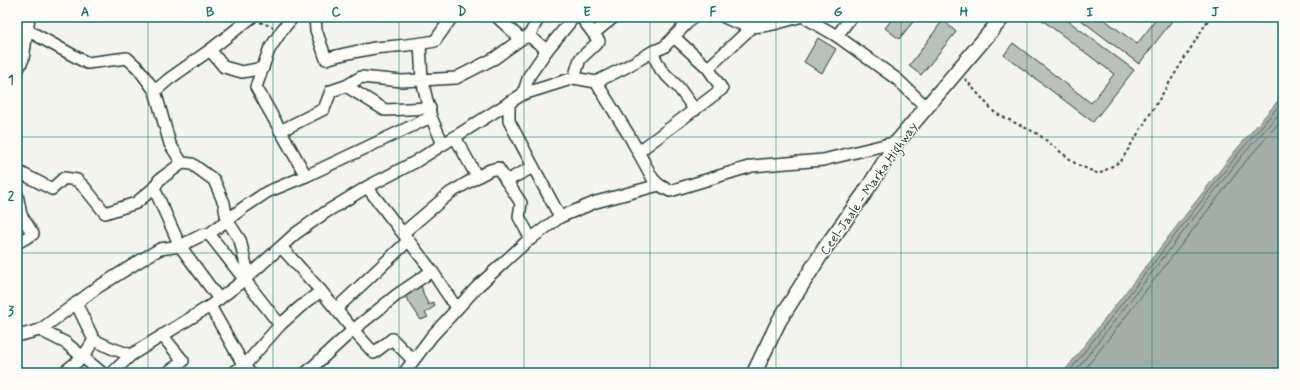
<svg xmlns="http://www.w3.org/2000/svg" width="1300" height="390" font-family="Mynerve,sans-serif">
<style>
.water{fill:#a3aea7;stroke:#6e8179}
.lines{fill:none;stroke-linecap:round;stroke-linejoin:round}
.shore{stroke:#546a62;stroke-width:1}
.building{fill:#b9c1bb;stroke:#1f3d34}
.minor-casing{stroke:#1f3d34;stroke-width:14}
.tertiary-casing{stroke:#1f3d34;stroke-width:17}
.path{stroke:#1f3d34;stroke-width:2;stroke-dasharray:3 3;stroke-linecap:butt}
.minor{stroke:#fdfcf7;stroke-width:11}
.tertiary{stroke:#fdfcf7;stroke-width:14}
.grid{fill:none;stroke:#0f766e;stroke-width:1;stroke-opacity:0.55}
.labels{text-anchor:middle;stroke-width:3;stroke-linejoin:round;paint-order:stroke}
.street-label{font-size:13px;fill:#1f3d34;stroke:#fdfcf7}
.neatline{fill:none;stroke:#0f766e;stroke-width:1.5}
.grid-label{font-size:13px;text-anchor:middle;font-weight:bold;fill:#0f766e}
</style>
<rect width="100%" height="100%" fill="#f4f4ef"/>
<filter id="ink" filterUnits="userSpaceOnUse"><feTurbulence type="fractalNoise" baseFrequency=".025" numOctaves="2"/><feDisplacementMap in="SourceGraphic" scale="8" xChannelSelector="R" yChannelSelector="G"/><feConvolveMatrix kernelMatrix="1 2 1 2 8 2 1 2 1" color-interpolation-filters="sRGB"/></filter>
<g filter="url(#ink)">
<path class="water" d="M1283,95v278h-220l172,-222z"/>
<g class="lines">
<g class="shore">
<path d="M1068,373l170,-219 45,-53"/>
<path d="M1074,373l167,-216 42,-48"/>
<path d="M1082,373l164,-212 37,-43"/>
</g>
</g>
<g class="building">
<path d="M894,17h23l-18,22 -14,-11z"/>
<path d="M1038,17h25l71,53 -41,52 -89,-67 9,-12 78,60 23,-29z"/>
<path d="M1077,17h24l36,27 21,-27h17l-36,47z"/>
<path d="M943,20l13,12 -35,43 -12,-9z"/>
<path d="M818,38l18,11 -14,24 -18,-11z"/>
<path d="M421,285l3,11 5,9 4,-3 2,4 -10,7 3,4 -7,3 -16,-24z"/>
</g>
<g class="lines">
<defs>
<g id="minor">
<path d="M293,17l-11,13 -13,20 -13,37 50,89"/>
<path d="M315,17l1,13 10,29c16,-5 33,-8 49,-11 20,-2 40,-3 60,-7l17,-24"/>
<path d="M497,17l24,22"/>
<path d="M724,17c6,3 13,6 20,8 15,5 40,-4 55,-8"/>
<path d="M804,17l33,19 61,44 28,27"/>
<path d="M17,26l10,4 60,33 40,-5 11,10 17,23 15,53 12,19 10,1 22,16 10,23 3,17 13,20 6,25 -2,15"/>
<path d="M594,33l20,-16"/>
<path d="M529,36l18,14"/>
<path d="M837,36l14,-19"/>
<path d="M420,44l2,36 9,37 12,27"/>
<path d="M210,50l14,17 18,5 21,-4"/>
<path d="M652,52l9,18 18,18 16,22"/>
<path d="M708,68l44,-41 9,-10"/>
<path d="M17,71l6,-12 6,-42"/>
<path d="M574,78l6,-19 19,-18 -18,-24"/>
<path d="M596,82l34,55 23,42 6,6"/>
<path d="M346,86l39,24 45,-2"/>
<path d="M155,91l14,-12 41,-29 42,-33"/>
<path d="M523,94l6,-18 18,-26 27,-33"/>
<path d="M509,102v19l51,96"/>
<path d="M280,131l44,-22 7,-18 15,-5 15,-9 41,4 54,-3 39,-20 26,-19 8,-3 10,-19"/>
<path d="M455,137l22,40 13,-7 8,-2 23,35 -2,14 12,22"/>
<path d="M638,152l84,-63 -14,-21 -34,-31"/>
<path d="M17,171l35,18 12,-11 13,2 8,8 20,25 31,-10 18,-15 5,-8 23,-17"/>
<path d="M506,181l27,-14"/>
<path d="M367,187l65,84 25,38"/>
<path d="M154,188l26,58 39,53"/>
<path d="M17,194l4,21 12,19 -16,9"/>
<path d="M403,233l47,-40 27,-16"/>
<path d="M209,234l71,91"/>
<path d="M281,247l40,44 32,39 21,23 18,-14 21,21"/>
<path d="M76,303l18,37 17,8 20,7"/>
<path d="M210,306l34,60 6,7"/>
<path d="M336,309l72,-68"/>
<path d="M40,330l26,13 36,30"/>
<path d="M162,335l21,26 -16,12"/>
<path d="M17,336l23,-6 58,-43 48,-30 14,-8 20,-3 22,-11 7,-1 34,-26 24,-16 39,-16 125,-59"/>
<path d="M63,373l20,-16 11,-17"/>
<path d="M112,373l19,-18 79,-49 34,-26 51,-46 31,-22 41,-25 48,-25 108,-68 51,-16 22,4 30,-15 26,-15 12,-5 29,-30"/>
<path d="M232,373l12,-7 36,-41 20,-18 21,-16"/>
<path d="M306,373l47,-43 45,-36 34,-23"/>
<path d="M404,373l28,-37 46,-50 47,-43 35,-26 36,-15 63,-17 11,6 82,-25 71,-6 74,-18"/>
</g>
<path id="tertiary" d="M754,373l25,-52 46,-73 39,-54 33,-52 106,-125"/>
</defs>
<use href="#minor" class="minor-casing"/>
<use href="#tertiary" class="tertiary-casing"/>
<g class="path">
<path d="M260,22l13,5"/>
<path d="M965,79l30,34 43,21 38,30 23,10 22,-13 89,-144"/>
</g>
<use href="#minor" class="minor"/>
<use href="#tertiary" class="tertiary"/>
</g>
</g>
<path class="grid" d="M148,17v356M273,17v356M399,17v356M524,17v356M650,17v356M776,17v356M901,17v356M1027,17v356M1152,17v356M17,137h1266M17,253h1266"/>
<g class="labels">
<g class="street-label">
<text transform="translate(868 188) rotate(-55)" y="5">Ceel-Jaale - Marka Highway</text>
</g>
</g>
<rect width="1300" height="390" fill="none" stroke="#fdfcf7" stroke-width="44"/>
<rect x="22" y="22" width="1256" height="346" class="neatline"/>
<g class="grid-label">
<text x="85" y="16">A</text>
<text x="210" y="16">B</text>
<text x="336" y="16">C</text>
<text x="462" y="16">D</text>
<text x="587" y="16">E</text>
<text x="713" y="16">F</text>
<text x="838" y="16">G</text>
<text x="964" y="16">H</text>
<text x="1090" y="16">I</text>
<text x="1215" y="16">J</text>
<text x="11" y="84">1</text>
<text x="11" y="200">2</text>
<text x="11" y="315">3</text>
</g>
</svg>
